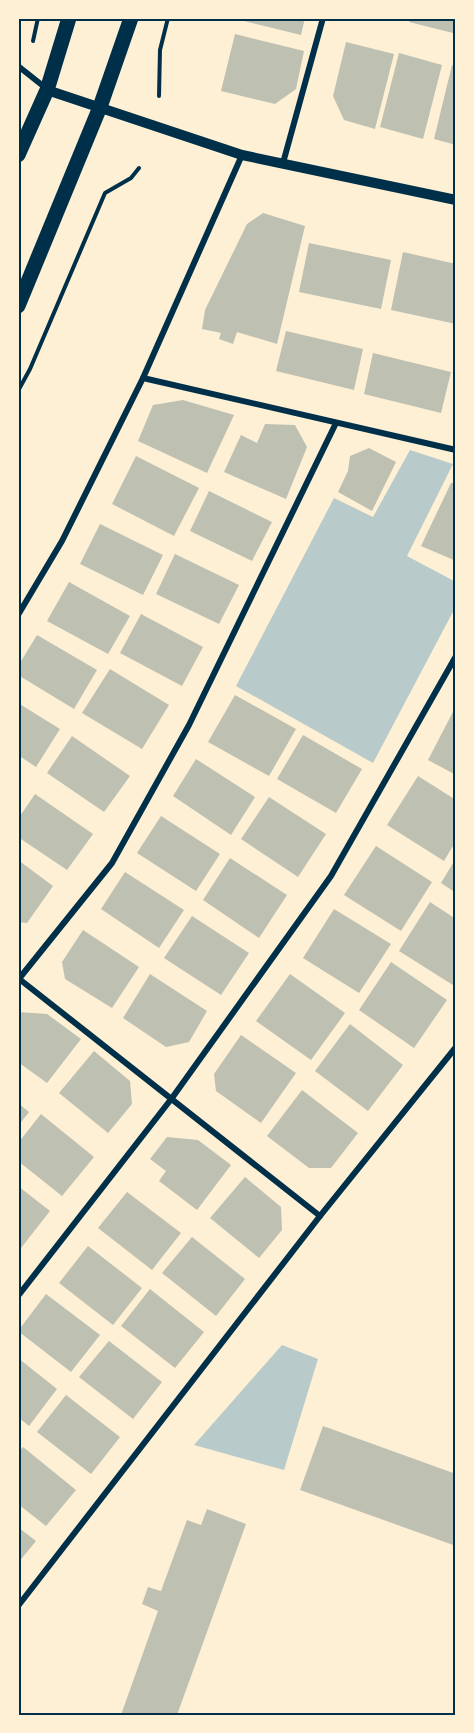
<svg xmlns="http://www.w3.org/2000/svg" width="474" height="1733" font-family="Jost,sans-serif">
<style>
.green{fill:#b9caca}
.building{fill:#bec0b2}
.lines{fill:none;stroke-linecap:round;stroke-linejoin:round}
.path{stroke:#003049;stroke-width:4}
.minor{stroke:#003049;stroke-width:6}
.tertiary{stroke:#003049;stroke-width:10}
.primary{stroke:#003049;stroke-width:15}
.neatline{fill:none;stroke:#003049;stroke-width:2}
</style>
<rect width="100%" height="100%" fill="#fdf0d5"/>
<g class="green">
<path d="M410,450l43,14 -46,92 49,26v24l-83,157 -137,-77 98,-188 39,19z"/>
<path d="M282,1345l36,14 -34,111 -90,-25z"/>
</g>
<g class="building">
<path d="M240,18h65l-4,17 -61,-15z"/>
<path d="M411,18h45v5l-3,10 -44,-11z"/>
<path d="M235,34l69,17 -8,38 -21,15 -54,-13z"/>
<path d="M346,42l48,12 -19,75 -31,-9 -11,-24z"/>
<path d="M399,53l43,12 -19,74 -43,-12z"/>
<path d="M452,65l4,1v79l-22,-6z"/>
<path d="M263,213l42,13 -28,118 -40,-12 -4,12 -14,-5 2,-6 -19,-4 3,-19 42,-86z"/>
<path d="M309,243l82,17 -10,49 -82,-17z"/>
<path d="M403,252l53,12v60l-65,-14z"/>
<path d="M286,331l77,18 -9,41 -78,-19z"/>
<path d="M373,353l78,19 -10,41 -77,-19z"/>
<path d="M183,400l51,15 -27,58 -69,-32 15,-36z"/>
<path d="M265,424l30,1 12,22 -21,52 -62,-27 17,-37 16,8z"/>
<path d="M369,448l27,14 -24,49 -34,-19 10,-21 2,-15z"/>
<path d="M136,456l63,32 -25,48 -62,-32z"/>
<path d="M451,483h5v78l-35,-15z"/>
<path d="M209,491l63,31 -20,39 -62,-30z"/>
<path d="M100,524l63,31 -20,40 -63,-31z"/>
<path d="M175,554l64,31 -20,39 -63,-30z"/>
<path d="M69,582l61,34 -22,38 -61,-33z"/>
<path d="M141,614l62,33 -21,39 -62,-33z"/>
<path d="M37,635l60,35 -23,39 -56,-34v-9z"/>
<path d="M110,669l59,36 -27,44 -60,-36z"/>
<path d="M235,695l61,34 -27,47 -61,-34z"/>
<path d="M18,703l42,26 -24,38 -18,-12z"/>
<path d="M456,706v69l-28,-15z"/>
<path d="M303,735l59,34 -26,44 -59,-34z"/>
<path d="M72,736l58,40 -26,36 -57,-39z"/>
<path d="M196,759l59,38 -24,38 -58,-39z"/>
<path d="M418,776l38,24v41l-12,20 -57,-36z"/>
<path d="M35,794l58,40 -26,36 -49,-33v-18z"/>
<path d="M269,797l57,37 -28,43 -57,-38z"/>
<path d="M161,816l59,38 -24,37 -59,-38z"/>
<path d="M376,846l56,36 -31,49 -57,-36z"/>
<path d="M230,858l57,37 -28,43 -56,-38z"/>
<path d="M456,858v35l-15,-10z"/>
<path d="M18,860l35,26 -26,37 -9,-1z"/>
<path d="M125,872l59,38 -25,38 -58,-39z"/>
<path d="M430,902l26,17v68l-57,-36z"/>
<path d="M334,909l57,35 -32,49 -56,-35z"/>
<path d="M192,916l57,37 -28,42 -57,-37z"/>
<path d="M83,930l56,37 -27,41 -47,-29 -3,-17z"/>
<path d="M391,962l56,38 -33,48 -55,-38z"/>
<path d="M150,974l57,37 -18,31 -23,5 -43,-29z"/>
<path d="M290,974l55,39 -34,47 -55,-39z"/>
<path d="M18,1012l29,2 34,25 -34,44 -29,-21z"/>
<path d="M350,1024l53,41 -35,46 -53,-40z"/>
<path d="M241,1035l55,38 -35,50 -45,-32 -2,-17z"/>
<path d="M94,1051l36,30 2,23 -24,29 -49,-40z"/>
<path d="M302,1090l56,43 -27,35h-22l-42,-32z"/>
<path d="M18,1103l11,9 -11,14z"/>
<path d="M41,1114l53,43 -32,39 -44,-35v-18z"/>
<path d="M167,1137l31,3 33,25 -34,45 -38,-29 7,-10 -16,-12z"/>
<path d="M245,1177l36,30 1,23 -23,28 -49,-40z"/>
<path d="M18,1186l32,25 -29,37 -3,-2z"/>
<path d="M127,1192l54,41 -29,37 -54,-42z"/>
<path d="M192,1237l53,42 -29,37 -54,-43z"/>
<path d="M88,1246l54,42 -29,37 -54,-42z"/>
<path d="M150,1289l54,43 -29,36 -54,-42z"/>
<path d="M46,1294l54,41 -29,37 -53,-41z"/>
<path d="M109,1341l53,41 -29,37 -54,-42z"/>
<path d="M18,1358l39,31 -28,37 -11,-9z"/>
<path d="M66,1395l54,42 -29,37 -54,-42z"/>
<path d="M323,1426l133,48v72l-156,-56z"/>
<path d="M23,1447l53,43 -30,36 -28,-22v-51z"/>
<path d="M207,1509l39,15 -69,191h-56l37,-104 -16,-7 6,-17 13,4 26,-71 14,5z"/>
<path d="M18,1527l18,14 -18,22z"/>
</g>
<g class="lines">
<g class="path">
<path d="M33,41l5,-23"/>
<path d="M159,96l1,-46 8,-32"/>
<path d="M18,391l12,-22 75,-176 26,-15 8,-10"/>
</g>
<g class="minor">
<path d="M18,66l29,23"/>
<path d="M283,163l40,-145"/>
<path d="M143,378l313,72"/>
<path d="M18,615l44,-74 81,-163 99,-223"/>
<path d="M18,978l302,238"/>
<path d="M18,980l94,-117 77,-138 147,-302"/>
<path d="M18,1296l154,-198 159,-222 125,-220"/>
<path d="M18,1606l302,-390 136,-169"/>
</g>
<path class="tertiary" d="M47,90l195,65 214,45"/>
<g class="primary">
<path d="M18,155l29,-65 22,-72"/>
<path d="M18,306l82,-199 31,-89"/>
</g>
</g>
<rect width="474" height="1733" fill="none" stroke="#fdf0d5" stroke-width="39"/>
<rect x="20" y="20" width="434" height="1694" class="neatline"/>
</svg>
